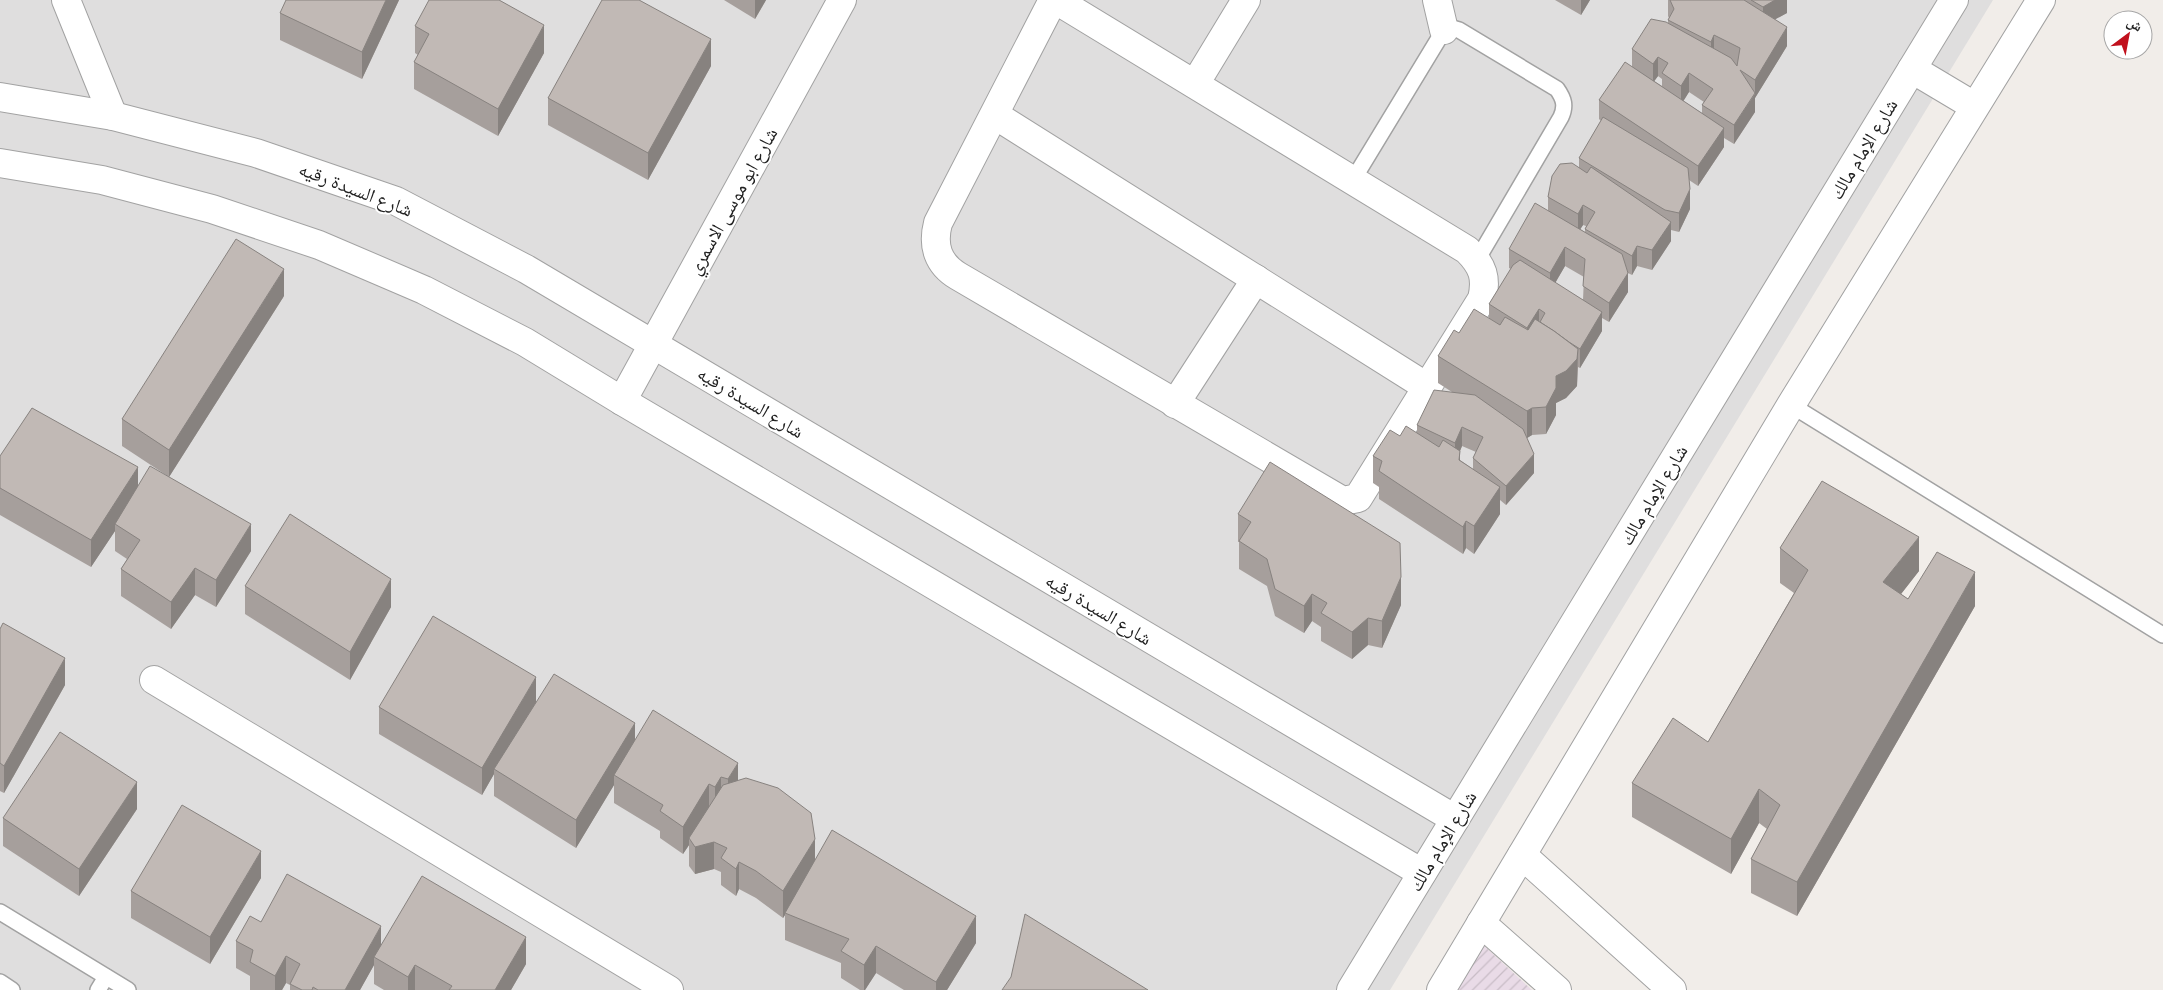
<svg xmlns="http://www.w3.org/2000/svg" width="2163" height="990" font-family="Signika,'Noto Naskh Arabic',sans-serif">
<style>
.residential{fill:#dfdede}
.industrial{fill:url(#industrial-furrows)}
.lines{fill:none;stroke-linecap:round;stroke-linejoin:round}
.service-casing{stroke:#a2a2a2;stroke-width:18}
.minor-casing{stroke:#a2a2a2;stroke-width:30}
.tertiary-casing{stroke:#a2a2a2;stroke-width:30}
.service{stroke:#fff;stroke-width:15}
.minor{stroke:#fff;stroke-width:28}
.tertiary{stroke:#fff;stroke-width:28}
.wall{fill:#a69f9c;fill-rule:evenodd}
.shaded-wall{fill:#87827f}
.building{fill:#c1b9b5;stroke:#87827f}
.labels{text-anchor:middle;stroke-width:4;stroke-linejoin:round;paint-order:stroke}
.street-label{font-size:19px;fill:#212121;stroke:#fff}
</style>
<defs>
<pattern id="industrial-furrows" width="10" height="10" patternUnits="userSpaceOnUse" patternTransform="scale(1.25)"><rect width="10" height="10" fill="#e9dbe7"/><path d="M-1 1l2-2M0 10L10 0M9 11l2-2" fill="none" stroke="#c8bcc6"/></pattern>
</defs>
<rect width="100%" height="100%" fill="#f1ede9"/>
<path class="residential" d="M0,0h1993l-603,990h-1390z"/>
<path class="industrial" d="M1481,943l51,47h-79z"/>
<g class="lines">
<defs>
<g id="service">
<path d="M1353,180l91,-150 8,-2 7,2 98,59c7,10 9,17 4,28l-84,143"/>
<path d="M1791,405l372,230"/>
<path d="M0,912l128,78"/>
<path d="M0,982l12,8"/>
<path d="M98,990l8,-13"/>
</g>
<g id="minor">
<path d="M66,0l47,116"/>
<path d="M1053,0l-115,223c-6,23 0,41 20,53l378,221 7,4 15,-3 124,-199c5,-21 1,-33 -15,-49l-411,-250"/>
<path d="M1437,0l7,30"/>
<path d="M1195,84l51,-84"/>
<path d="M995,115l432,272"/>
<path d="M622,401l220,-401"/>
<path d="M1175,404l81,-125"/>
<path d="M154,680l515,310"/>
</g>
<g id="tertiary">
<path d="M1912,69l62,37"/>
<path d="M0,97l113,19 143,37 140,48 130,68 929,550"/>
<path d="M0,163l102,17 110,29 107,36 105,45 101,52 97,59 800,472"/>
<path d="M1522,855l150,135"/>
<path d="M1481,923l76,67"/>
<path d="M1351,990l603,-990"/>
<path d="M1441,990l350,-585 250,-405"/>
</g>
</defs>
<use href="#service" class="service-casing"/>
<use href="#minor" class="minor-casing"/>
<use href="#tertiary" class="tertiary-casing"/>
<use href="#service" class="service"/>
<use href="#minor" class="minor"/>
<use href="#tertiary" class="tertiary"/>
</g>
<g class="wall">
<path d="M399,0l-37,79 -82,-39v-27z"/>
<path d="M724,0h42l-11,19z"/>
<path d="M1555,0h35l-9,15z"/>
<path d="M1668,0h119v13l-12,6 12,27 -32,52v14l-21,32 -10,-6v9l-26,39 -9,-6 1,29 -11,23 -8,-2v11l-19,29 -15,-4 -5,9 -4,-2v19l-19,30 -7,-4v13l-22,37 -2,-1 -1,19 -11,12 -10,5v12l-10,19 -14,1 -5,3 7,35 -28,32 -6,-5v14l-26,40 -8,-6 -3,6 -84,-55v-12l-6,-4v-27l27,-20 17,-3v-8l35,-33 -14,-9v-27l21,-23 30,-15v-14l22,-35 -2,-1v-19l39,-38v-14l31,-30v-9l22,-37 -2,-2v-19l33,-34v-17l36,-26v-3l1,-2 -1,-2zM1658,76l4,3v7l-8,-5zM1689,92l15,10 -2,3v8l-19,-12zM1583,225l3,1 -1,3v3l-5,-3zM1565,266l19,11 -1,23 -28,-17zM1462,446l14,6 -3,6v11l-13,-9v-9z"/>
<path d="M415,26l129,27 -46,83 -84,-47v-27l4,-7 -3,-2z"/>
<path d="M711,66l-63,114 -100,-55v-27z"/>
<path d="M284,296l-115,181 82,74 -35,56 -21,-12 -24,34 -50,-33v-27l6,-10 -12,-8v-20l-24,36 -91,-52v-59l138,30 31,-9 -47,-31v-27z"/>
<path d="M1238,514l163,91 -19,43 -14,-3 -16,14 -31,-18v-14l-9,-6 -8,12 -29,-17 -8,-30 -28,-17v-27h-1z"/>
<path d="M1780,548l139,23 -18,23 7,5 67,7 -178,310 -46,-23v-34l16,-30 -8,-6 -28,51 -99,-57v-34l76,-41 86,-149 -14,-10z"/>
<path d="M245,586l146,21 -41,73 -105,-66z"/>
<path d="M0,629l65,56 -61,108 -4,-2z"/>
<path d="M536,702l202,79 77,79 161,83 -29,47h-43l-28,-17 -11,17h-5l-19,-12v-15l-56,-23v-25l-2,3 -27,-20 -17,-9 -3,7 -15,-11v-13l-7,-3 -19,5 -6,-8v-21l-6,9 -23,-16v-7l-46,-28v-18l-38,63 -82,-52v-22l-12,21 -103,-61v-27z"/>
<path d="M137,809l-58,87 -76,-50v-28z"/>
<path d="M261,878l-51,86 -79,-46v-27z"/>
<path d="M261,922l120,24 145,18 -15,26h-127l-10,-6v-19l-14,25h-70v-5l-4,-2 -4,7h-32v-14l-14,-8v-27z"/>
</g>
<g class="shaded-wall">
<path d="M386,0h13l-37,79v-27z"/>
<path d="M755,0h11l-11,19z"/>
<path d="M1581,0h9l-9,15z"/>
<path d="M1775,0h12v13l-24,13v-19z"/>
<path d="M544,25v28l-46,83v-27z"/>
<path d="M1787,27v19l-32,52v14l-21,32v-19l21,-31v-14z"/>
<path d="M1714,35v19l-3,7v-19z"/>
<path d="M711,39v27l-63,114v-27z"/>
<path d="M1658,57v19l-5,7v-19z"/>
<path d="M1689,73v19l-8,13v-19z"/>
<path d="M1724,128v19l-26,39v-20z"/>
<path d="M1690,189v20l-11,23v-19z"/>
<path d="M1583,205v20l-5,8v-19z"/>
<path d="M1671,222v19l-19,29v-20z"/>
<path d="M1637,246v20l-5,9v-19z"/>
<path d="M1565,247v19l-15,26v-19z"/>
<path d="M284,269v27l-115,181v-27z"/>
<path d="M1628,273v19l-19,30v-19z"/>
<path d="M1539,309v19l-12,19v-19z"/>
<path d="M1602,312v19l-22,37v-19z"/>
<path d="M1578,349l-1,37 -11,12 -10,5v12l-10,19v-27l10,-31z"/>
<path d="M1532,408v27l-5,3v-27z"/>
<path d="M1462,427v19l-2,5v27l-1,-18 -4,2v-19z"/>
<path d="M1534,454v19l-28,32v-19z"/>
<path d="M138,467v27l-23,30v7l-24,36v-27z"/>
<path d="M1500,487v27l-26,40v-28z"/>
<path d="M1466,521v27l-3,6v-27z"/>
<path d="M251,524v27l-35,56v-27z"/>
<path d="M1919,537v34l-36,46v-35z"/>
<path d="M195,568v27l-24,34v-27z"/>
<path d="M1975,572v34l-178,310v-34z"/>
<path d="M1401,577v28l-19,43v-27z"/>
<path d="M391,579v28l-41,73v-28z"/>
<path d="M1312,594v27l-8,12v-27z"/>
<path d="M1368,618v27l-16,14v-27z"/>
<path d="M65,658v27l-61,108v-27z"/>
<path d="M536,677v27l-42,65v5l-12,21v-27z"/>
<path d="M635,723v27l-21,25v10l-38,63v-28z"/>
<path d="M738,763v28l-10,16v-28z"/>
<path d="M721,777v27l-6,10v-27z"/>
<path d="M137,782v27l-58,87v-27z"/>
<path d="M709,784v28l-20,26v7l-6,9v-27z"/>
<path d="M1759,789v34l-28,51v-35z"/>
<path d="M815,839v27l-30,47v2l-2,3v-27z"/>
<path d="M714,842v27l-19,5v-27z"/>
<path d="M261,851v27l-51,86v-27z"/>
<path d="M739,862v27l-3,7v-27z"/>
<path d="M976,916v27l-29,47h-11v-8z"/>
<path d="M381,926v27l-7,4v8l-14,25h-15z"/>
<path d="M526,937v27l-15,26h-16z"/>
<path d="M876,946v27l-11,17h-1v-25z"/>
<path d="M286,956v27l-4,7h-7v-14z"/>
<path d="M415,965v25h-7v-13z"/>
</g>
<g class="building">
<path d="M286,0h100l-24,52 -82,-39z"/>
<path d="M429,0h70l45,25 -46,84 -84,-47 15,-28 -14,-8z"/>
<path d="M602,0h37l72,39 -63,114 -100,-55z"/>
<path d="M1670,0h74l43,27 -32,53 -15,-10 15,23 -21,32 -32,-20 11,-16 -24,-16 -8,13 -19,-13 6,-10 -10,-6 -5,7 -21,-15 19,-30 15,3 65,36 6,8 3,-18 -26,-13 -3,7 -43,-22 6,-11z"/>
<path d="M1751,0h24l-12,7z"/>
<path d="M1625,62l99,66 -26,38 -99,-66z"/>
<path d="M1603,117l85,51 2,21 -11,24 -14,-3 -86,-52z"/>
<path d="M1572,163l15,10 4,-6 80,55 -19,28 -15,-4 -5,10 -47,-27 10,-17 -12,-7 -5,9 -30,-17 4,-21 8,-12z"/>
<path d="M1535,203l87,51 6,19 -19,30 -26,-17 2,-27 -20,-12 -15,26 -41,-24z"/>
<path d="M236,239l48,30 -115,181 -47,-31z"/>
<path d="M1520,260l82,52 -22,37 -11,-7 -15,-11 -14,-9 5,-9 -6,-4 -12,19 -38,-24 24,-39z"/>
<path d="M1474,309l26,16 5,-8 23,13 7,-11 19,12 24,18 -1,10 -11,12 -10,5v12l-10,19 -14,1 -5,3 -89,-55 16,-26 5,3z"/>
<path d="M1434,390l41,5 48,34 11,25 -28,32 -33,-28 10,-21 -21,-10 -7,16 -38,-18z"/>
<path d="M32,408l106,59 -47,73 -91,-52v-32z"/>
<path d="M1406,426l33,21 4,-7 17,11 -1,9 41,27 -26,39 -8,-5 -3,6 -84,-56 3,-10 -9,-5 17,-26 10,6z"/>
<path d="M1270,462l130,81 1,34 -19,44 -14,-3 -16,14 -31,-19 6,-10 -15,-9 -8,12 -29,-17 -8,-30 -28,-18 12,-19 -13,-8z"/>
<path d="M150,466l101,58 -35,56 -21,-12 -24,34 -50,-33 19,-29 -25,-16z"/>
<path d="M1822,481l97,56 -36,45 25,17 29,-47 38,20 -178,310 -46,-23 29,-54 -21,-16 -28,50 -99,-56 41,-65 35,24 100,-172 -28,-22z"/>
<path d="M290,514l101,65 -41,73 -105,-66z"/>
<path d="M433,616l103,61 -54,91 -103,-61z"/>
<path d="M3,623l62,35 -61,108 -4,-3v-134z"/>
<path d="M554,674l81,49 -59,97 -82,-51z"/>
<path d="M653,710l85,53 -10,16 -7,-2 -6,10 -6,-3 -26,43 -23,-16 3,-6 -49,-30z"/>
<path d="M60,732l77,50 -58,87 -76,-51z"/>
<path d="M746,778l32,10 33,25 4,26 -32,52 -27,-20 -17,-9 -3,7 -15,-11 6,-10 -13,-6 -19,5 -6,-9 34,-53z"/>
<path d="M182,805l79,46 -51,86 -79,-46z"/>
<path d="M832,830l144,86 -40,66 -60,-36 -12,19 -23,-14 8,-12 -64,-26z"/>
<path d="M287,874l94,52 -36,64h-27l-5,-3 -1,3h-10l-12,-6 10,-20 -14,-8 -11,20 -25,-14 3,-12 -17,-9 14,-25 11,6z"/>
<path d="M422,876l104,61 -31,53h-46l3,-4 -37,-21 -7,12 -34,-20z"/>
<path d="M1025,914l123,76h-146l9,-13z"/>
</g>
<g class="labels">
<g class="street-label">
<text transform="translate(1863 149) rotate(-59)" y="7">شارع الإمام مالك</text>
<text transform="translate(356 189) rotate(21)" y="7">شارع السيدة رقيه</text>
<text transform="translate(732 201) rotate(-61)" y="7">شارع ابو موسى الاسمري</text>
<text transform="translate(751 402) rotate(31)" y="7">شارع السيدة رقيه</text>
<text transform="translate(1653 495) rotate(-59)" y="7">شارع الإمام مالك</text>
<text transform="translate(1099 609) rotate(31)" y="7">شارع السيدة رقيه</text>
<text transform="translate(1442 841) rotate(-59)" y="7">شارع الإمام مالك</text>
</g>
</g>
<g transform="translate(2128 35) rotate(32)"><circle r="24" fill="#ffffff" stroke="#a6a6a6"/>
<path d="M0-4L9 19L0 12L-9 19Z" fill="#c1111d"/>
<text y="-8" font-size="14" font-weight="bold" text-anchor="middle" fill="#212121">ش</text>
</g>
</svg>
